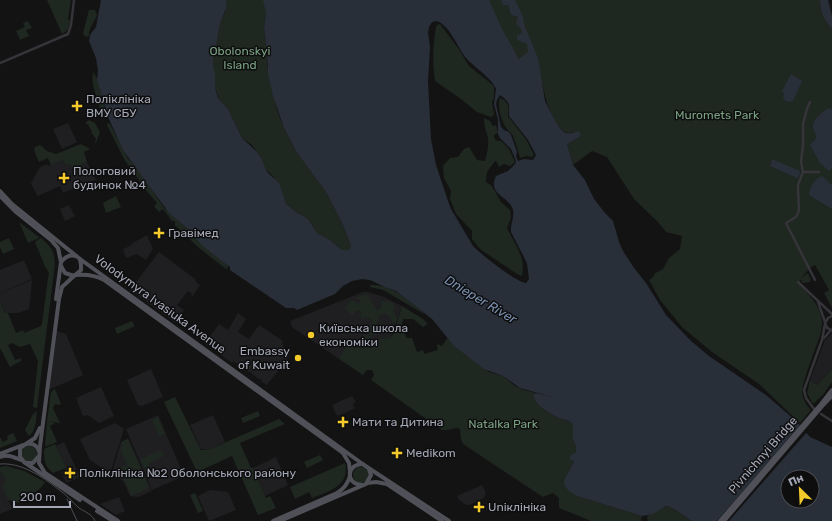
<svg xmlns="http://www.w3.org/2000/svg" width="832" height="521" font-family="Rubik,sans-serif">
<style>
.built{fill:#1f1f21}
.green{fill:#1f2721}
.water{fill:#292f38;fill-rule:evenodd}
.pier{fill:#131314}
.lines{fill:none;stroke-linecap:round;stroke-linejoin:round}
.minor{stroke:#343439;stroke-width:2.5}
.major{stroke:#505058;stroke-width:4}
.tram{stroke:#4d4e54;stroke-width:1}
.major-bridge{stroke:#505058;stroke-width:4}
.poi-dot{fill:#f4cb2b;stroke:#0e0e0f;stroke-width:1.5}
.labels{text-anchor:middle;stroke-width:3;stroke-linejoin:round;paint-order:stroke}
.park-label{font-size:12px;fill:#7aa182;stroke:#0e0e0f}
.poi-label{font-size:12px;fill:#a4a7b5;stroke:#0e0e0f;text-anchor:start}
.street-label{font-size:12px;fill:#a4a7b5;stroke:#0e0e0f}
.water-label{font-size:13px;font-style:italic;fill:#7a90b1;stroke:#0e0e0f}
</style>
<rect width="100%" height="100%" fill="#131314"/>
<g class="built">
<path d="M68,123l9,19 -15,7 -9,-20z"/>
<path d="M63,159l7,4 2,6 15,-7 9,18 -5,2 -1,-1 -27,12 -3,-7 -22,10 -1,-1 -6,-12 9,-16 7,-3 1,2z"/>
<path d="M69,205l6,11 -10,5 -5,-12z"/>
<path d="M147,235l6,14 -7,11 -9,-6 -11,4 -3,-9 9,-4 -1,-1z"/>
<path d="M159,252l36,27 1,3 4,3 -8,12 -1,-1 1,-2 -3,-3 -2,1 -10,13 7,5 -8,13 -46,-33z"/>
<path d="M24,260l8,19 -32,14v-23z"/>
<path d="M32,280l-3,29 -11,4h-13l-5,-12v-8z"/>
<path d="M363,292h5l16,5 18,9 -10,29 -3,3 -34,3 -8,5 -8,13 -47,-32 -2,-6z"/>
<path d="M238,313l8,6 -8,13 11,7 10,-14 24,16 -1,2 7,14 -22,28 -5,-3 -1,-3h-2l-8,-6v-1h-2l-16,-11 -1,2 -27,-20 14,-19 9,6z"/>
<path d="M56,331l10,3 17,41 -35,15z"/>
<path d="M832,333v36l-15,16 -7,-5 15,-40z"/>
<path d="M151,369l12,28 -21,9 -4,-1 -11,-25z"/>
<path d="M101,387l13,29 -15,7 -11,-8 -5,1 -7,-18z"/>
<path d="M352,396l4,6 -3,2 2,4 -17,8 -2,-2 -4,-9z"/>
<path d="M158,415l26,61 -32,14 -26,-61z"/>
<path d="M213,415l12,27 -17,8 -7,-1 -11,-24z"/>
<path d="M115,423l9,6 -14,44 -20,-13 -10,-21z"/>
<path d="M128,438l24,53 -14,6 -8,-1 -6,-14 -8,-6 -2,-4 -1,-3 8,-27z"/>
<path d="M64,442l16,35 -14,6 -5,-11 5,-3 -10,-23z"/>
<path d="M276,457l12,28 -23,11 -12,-28z"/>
<path d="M0,472l5,6v5l-2,3 9,23 -12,5z"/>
<path d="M482,485l4,8 -2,5 -15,7h-3l-7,-5 -2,-4z"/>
<path d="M210,490l18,2 8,18 -27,11 -11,-25z"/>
<path d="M119,497l6,14 -9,4 -16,-11z"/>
</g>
<g class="green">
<path d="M47,0h24l-3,19 2,2c-1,7 -2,10 -8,13z"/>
<path d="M226,0h42l-4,29 3,22v15l10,44 7,18 13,25 29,39 16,31 9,23 -2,4h-7l-12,-10 -13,-7 -9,-14 -12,-7 -10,-8 -13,-28 -7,-6 -5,-13 -9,-12 -10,-7 -14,-29 -9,-10 -4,-11 -3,-30 6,-22 2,-12 5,-12z"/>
<path d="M460,0h360c0,11 4,21 12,29v279l-8,-15 5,-3 -14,-25c-6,3 -9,8 -14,13l7,-5 3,7 -1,2 -8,1 -1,-4 -2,4c7,9 16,17 20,27 7,15 0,28 -5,42 -4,11 -8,22 -11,33 -2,10 1,18 8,25l-11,13 -41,-39 -47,-32 -30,-25 -22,-27 -11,-20 5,-4v-2l9,-5 6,-11 11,-9 2,-13 -16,-4 -8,-10 -24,-23 -27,-42 -15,-6 -19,14 -6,-21 11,-6 -2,-6 -8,1c-15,-4 -23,-36 -26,-50l-12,-7 -17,-27z"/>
<path d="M89,10h6l2,5c-2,7 -9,13 -8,21l-4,1 -2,-4z"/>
<path d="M28,21l4,7 -6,2 3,6 -9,4 -4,-9 9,-4 -2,-4z"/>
<path d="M440,24l18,24 11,18 25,20v12l-2,4 2,13 -3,2 -14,-5 -16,-13 -26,-18c-3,-19 -2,-36 1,-55z"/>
<path d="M93,72c6,6 11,34 14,43l-2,2 -2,-2 -4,-9 1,-3c-5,-7 -9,-22 -7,-31z"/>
<path d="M500,98c9,3 9,10 8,18l19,25 7,14 -2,2 -5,-1 -7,2c-2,-7 -4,-15 -7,-22 -2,-4 -6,-6 -8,-10 -4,-7 -8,-21 -5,-28z"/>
<path d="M484,118l6,3 3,5 3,-1 2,8 -4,2v3l3,3h4l8,8 6,13 -5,4 -6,-2 -5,3 -2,-5 -2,-1 -8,11 -1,10 6,4 9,16 9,8 1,8 -4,10c8,17 19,29 15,48l-5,-2 -37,-25 -8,-10v-8l-16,-17 -6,-15 1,-8 -7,-13 -1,-12 7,-8 8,-1 6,-8 5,-2 8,13 8,1c2,-7 4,-16 3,-23 -2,-8 -4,-11 -4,-20z"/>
<path d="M89,120l6,3 5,9 -4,11h-1l1,-4 -5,-7 1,-1 -4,-6 1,-1h-3v-2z"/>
<path d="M108,123l2,1 2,4 15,29 16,19 21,32 23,20 3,5 9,9 29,23v3l-2,1 -27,-21 -24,-23v-4h-3l-9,-12 -4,3 -5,-6 3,-3 -11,-13 -22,-31 -17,-34z"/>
<path d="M81,144l9,5 -6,3 3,10 -15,7 -2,-5 -4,1 -3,-5 -12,5 -3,-7 -9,4 -5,-12 1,-3 5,-2 7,6 9,3z"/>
<path d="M116,196l5,11 -15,6 -3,-10z"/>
<path d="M19,222l20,15v1l-11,5z"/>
<path d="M9,238l5,11 -11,5 -3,-7v-5z"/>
<path d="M41,238c10,9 13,12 14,26l-18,144 -4,-1 5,-46 -8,-17 -10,3 -8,-4 -4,2 7,15 6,-2v3l-11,6 -10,-19v-46l5,11h3l8,20 7,-3 1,3 17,-7 1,-2 6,-46 1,-4 -2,-5h-1l-11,-27z"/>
<path d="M371,285c21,-1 39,16 54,29h-1l-41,-24 -13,-3z"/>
<path d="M367,294l10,17 3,-2 2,-8h7l5,4 1,3 -2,3 4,7 -1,5h-3l-3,-7 -4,-1 -1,-2 -7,3 1,2 -5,11 3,7 -10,-2 -2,-2 7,-9 -1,-4 -3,-2 -6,2 -2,-5 1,-2 -2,-2 -5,2 1,2 -4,1 -6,-7 5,-7h5l1,3 3,-1 2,-2 -1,-2h-3v-2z"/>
<path d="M402,306l21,13 5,5 -5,3 -10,-8h-10l-2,10 4,1 1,8h6l5,14 6,-2 1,4 14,-4 -1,-4 1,-2 3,2 2,-1 5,-8 7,10 34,25 14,4 12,10 9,4 32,8 11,1 13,9 -24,-10 -20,-5 -3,3c3,10 16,17 26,22 6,2 11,2 14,7v15l3,6v6l-6,5 1,3h3c-3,11 -12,16 -8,28l11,8 65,20 -1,5h-50l-32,-13v-10l-6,-5 -10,4 -80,-53 -2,-5 -1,-10 -3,-1 -10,2h-5l-71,-50 3,-5 -2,-5h-5l-4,5 -24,-16c7,-12 9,-18 24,-19v-5l8,1 3,3 15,-1 4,-3z"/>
<path d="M132,321l3,5 -18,8 -2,-6z"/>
<path d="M832,369v13l-10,14 -9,8 -6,-11 3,-13 7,5z"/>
<path d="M55,389l6,15 -2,1 -4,-1 -2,4 7,15 -13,-2 4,-29z"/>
<path d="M175,397l26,53h7l71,-31 6,5 -45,19 11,25h2l13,30 4,-2 6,12 -18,7 -26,-59 -35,16 -33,-70z"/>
<path d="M37,411c-1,8 -1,20 -8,25l-4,-6 8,-16z"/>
<path d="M258,411l2,5 -17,7 -2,-5z"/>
<path d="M158,417l7,17 -6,2 -7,-16z"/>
<path d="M47,421l8,2 -5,3 7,16 -10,4h-2z"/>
<path d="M13,433l4,8 -17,7v-11l3,5 5,-3 -1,-3z"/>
<path d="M128,439l21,49 -18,8 -12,-28 8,-3 -7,-17 3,-2 -2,-4z"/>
<path d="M55,444l11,24 -13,5c-9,-7 -9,-13 -9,-24z"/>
<circle cx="29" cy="454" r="8"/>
<path d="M161,450l3,6 -15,7 1,3 -6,2 -4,-9z"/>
<path d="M320,455l3,5 -16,8 -3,-6z"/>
<path d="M345,463c6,22 -17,29 -33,35l-3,-6 -14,7 -5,-12z"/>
<path d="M7,466l17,5 21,11c-6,11 -17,13 -26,21l-11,-3 -6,-14 3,-3v-5l-5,-6v-5z"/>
<circle cx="361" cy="475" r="8"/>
<path d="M195,493l8,18 -5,2 -8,-18z"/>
<path d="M666,506c6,0 19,11 26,15h-44l-1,-4 1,-2z"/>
</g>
<g class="water">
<path d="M101,0h125v8l-6,16 -3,17 -4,12v12l2,10v13l3,10 10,11 14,29 14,13 5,6 6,15 12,11 7,21 10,8 12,7 9,14 13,7 12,10h7l2,-4 -9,-23 -16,-31 -29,-39 -13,-25 -11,-32 -5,-22 -1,-23 -3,-22 2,-17 -3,-12h226l13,29 17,30 9,-7 -1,-8 -10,-4v-5l4,-1 1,-4 -6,-7 2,-6 -7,-2 -3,-10h-5l-2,-5h14c3,7 9,15 9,24l14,34 7,43c4,7 13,29 21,32 4,1 8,-1 13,-2l2,4 -3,3 -11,6 6,21 12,15 9,19 11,14 8,8 6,21 4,9 11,17 12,15 20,32 25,26 18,15 57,39 30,26 14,16 22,10v74h-140c-7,-4 -20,-15 -26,-15l-13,8 -11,2 -65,-20c-24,-12 -8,-20 -3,-36h-4v-4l6,-4v-6l-3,-6v-15c-3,-5 -8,-5 -14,-7 -10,-5 -23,-12 -26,-22l3,-3 20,5 24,10 -24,-10 -36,-10 -17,-12 -19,-7 -29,-22 -23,-28 -19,-15 -17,-13 -11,-4 -15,-7 -8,-1 -10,2 -9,5 -8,8 -38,16 -3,-2h-8l-56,-38v-3l-26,-20 -11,-11 -6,-8 -18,-15 -46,-63 -14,-31 -12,-39 1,-10 -2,-12 -7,-17 1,-6 6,-8zM437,21c14,6 20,26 29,37 8,9 27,21 30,31l-2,15 4,16v14l2,4 11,11 5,12 -1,3 -7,7 -12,5c-8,18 9,19 16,31 4,8 -2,16 -1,25l16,31 2,16 -3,4c-12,-2 -44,-28 -53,-37l-22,-37 -3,-8 -12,-36 -5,-26 -3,-58 2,-34 -2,-15 1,-5 3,-5zM500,95c11,8 9,9 9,21l19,24 8,15 -3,5 -9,-1 -6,2 -2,-5 1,-4 -6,-17 -2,-3 -5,-2 -3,-3 -5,-23 1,-4zM788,477h24v24h-24z"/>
<path d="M820,0h8l4,16v13c-8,-8 -12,-18 -12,-29z"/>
<path d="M791,74l11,7 -9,20 -5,1 -5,-3 1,-5 -2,-3z"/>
<path d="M828,108l4,1v59l-3,3 -9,-8 -10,-18c2,-3 5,-4 6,-7 1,-5 -2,-6 -3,-10 -1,-9 9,-15 15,-20z"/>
<path d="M772,159l28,12 -1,5 -2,2 -27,-12z"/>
<path d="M822,176l10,9v24l-23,-14c1,-8 5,-16 13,-19z"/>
</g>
<path class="pier" d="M801,424l6,8 -78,89h-12z"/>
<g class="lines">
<g class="minor">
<path d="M0,63l68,-29 3,-9 3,-25"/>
<path d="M810,102l-3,7 -4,15v21l-2,17 2,10 -5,13v4l1,22 -3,6 -10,6 29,57"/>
<path d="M803,172h16"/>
<path d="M798,282l34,32"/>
<path d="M818,302l7,20"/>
<path d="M832,316l-4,2 -3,5 2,5 5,2"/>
<path d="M824,338l7,-8"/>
<path d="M814,409l-8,-11 -2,-8 18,-50 3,-16"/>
<path d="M821,414l11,7"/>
</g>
<g class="major">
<path d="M0,191l12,13 68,55 284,206 85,56"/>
<path d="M0,196l16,16 35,28 7,8 3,14 -5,37"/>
<path d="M61,262c4,-5 9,-8 15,-6"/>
<path d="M61,266l4,7 9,3 7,-6v-5l-1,-6"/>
<path d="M75,275c11,-1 20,0 29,5l239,173 6,10 1,9"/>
<path d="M74,276l-12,11 -3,12 -19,147 -1,17 6,10 73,48"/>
<path d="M822,403l10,-13"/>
<path d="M824,404l8,-8"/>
<path d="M26,444l9,-6 5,-10"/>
<path d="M39,451c-2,-6 -7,-8 -13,-7l-6,4v9l4,5 56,38"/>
<path d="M0,454l23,-9"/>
<path d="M0,457c8,-3 13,0 21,3"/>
<path d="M26,463h7l5,-6"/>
<path d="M367,483l9,-1 11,2 55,37"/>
<path d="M362,485c-17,-1 -16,-21 1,-21"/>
<path d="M97,511l16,10"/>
<path d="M273,521l64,-28c7,-4 11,-10 13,-17"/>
<path d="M280,521l86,-37 5,-9 -2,-6"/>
</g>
<g class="tram">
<path d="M0,464c21,-2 43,13 58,25 8,5 14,13 21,19 6,4 13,6 16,13"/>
<path d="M67,499l10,22"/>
</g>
<g class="major-bridge">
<path d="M720,521l102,-118"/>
<path d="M724,521l100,-117"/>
</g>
</g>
<g class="poi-dot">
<path d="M75 100h4v4h4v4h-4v4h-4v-4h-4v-4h4z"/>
<path d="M62 172h4v4h4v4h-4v4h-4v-4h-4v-4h4z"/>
<path d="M157 227h4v4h4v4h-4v4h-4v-4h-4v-4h4z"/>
<circle cx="311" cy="335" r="4"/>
<circle cx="298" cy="358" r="4"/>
<path d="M341 416h4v4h4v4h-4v4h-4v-4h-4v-4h4z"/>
<path d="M395 447h4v4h4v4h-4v4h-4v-4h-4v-4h4z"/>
<path d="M68 467h4v4h4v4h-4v4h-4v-4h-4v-4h4z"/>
<path d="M477 501h4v4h4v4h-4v4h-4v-4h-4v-4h4z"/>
</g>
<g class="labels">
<g class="park-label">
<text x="240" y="55">Obolonskyi<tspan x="240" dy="14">Island</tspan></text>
<text x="717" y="119">Muromets Park</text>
<text x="503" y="428">Natalka Park</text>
</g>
<g class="poi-label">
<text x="86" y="103">Поліклініка<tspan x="86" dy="14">ВМУ СБУ</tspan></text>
<text x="73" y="175">Пологовий<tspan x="73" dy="14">будинок №4</tspan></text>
<text x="168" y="237">Гравімед</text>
<text x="319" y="332">Київська школа<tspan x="319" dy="14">економіки</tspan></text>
<text x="290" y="355" text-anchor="end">Embassy<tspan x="290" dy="14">of Kuwait</tspan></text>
<text x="352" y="426">Мати та Дитина</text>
<text x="406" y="457">Medikom</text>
<text x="79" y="477">Поліклініка №2 Оболонського району</text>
<text x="488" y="511">Uniклініка</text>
</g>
<g class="street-label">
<text transform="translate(160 304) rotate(36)" y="4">Volodymyra Ivasiuka Avenue</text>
<text transform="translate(763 455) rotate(-49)" y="4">Pivnichnyi Bridge</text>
</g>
<g class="water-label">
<text transform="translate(481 299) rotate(31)" y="5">Dnieper River</text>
</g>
</g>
<g transform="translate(800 489) rotate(336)"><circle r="19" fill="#0e0e0f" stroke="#4a4b51"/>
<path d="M0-3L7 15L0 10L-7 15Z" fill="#f4cb2b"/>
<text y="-6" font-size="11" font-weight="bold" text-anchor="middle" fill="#a4a7b5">Пн</text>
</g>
<path d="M14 501v6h56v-6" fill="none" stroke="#a4a7b5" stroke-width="2"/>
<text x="20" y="501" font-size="12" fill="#a4a7b5" stroke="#0e0e0f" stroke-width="3" paint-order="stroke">200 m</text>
</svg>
